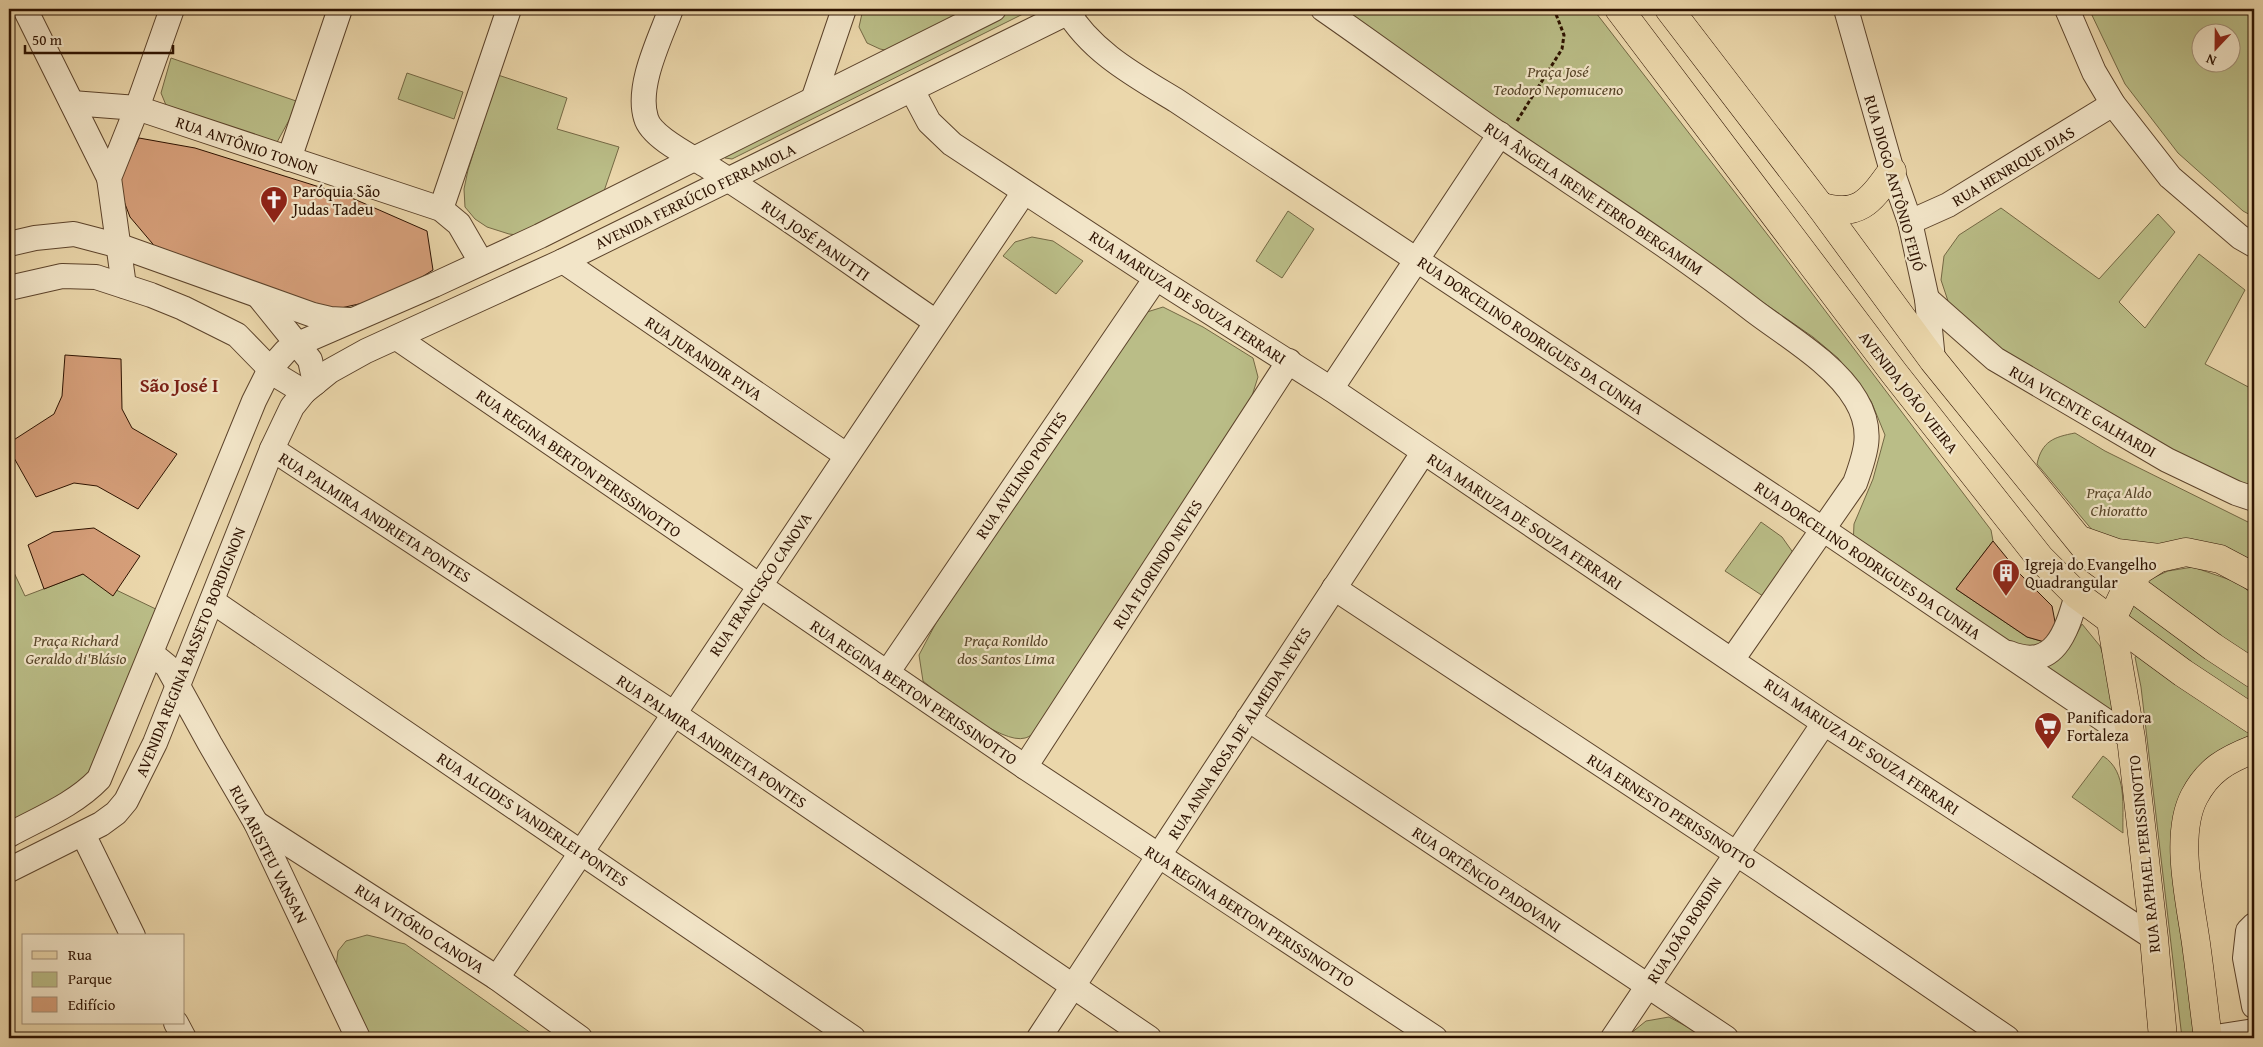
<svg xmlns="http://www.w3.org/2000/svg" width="2263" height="1047" font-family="'Gentium Book Plus',serif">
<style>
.green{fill:#babd87;stroke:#746844;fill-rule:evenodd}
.building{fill:#d69f7a;stroke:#2d1200}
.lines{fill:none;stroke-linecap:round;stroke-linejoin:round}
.minor-casing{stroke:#5c432b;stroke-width:26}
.major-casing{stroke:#2d1200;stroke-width:29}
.path{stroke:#2d1200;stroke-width:3;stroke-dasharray:4 2.5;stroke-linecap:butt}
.minor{stroke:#f2e5c8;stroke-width:24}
.major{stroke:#ebd7ab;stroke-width:28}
.labels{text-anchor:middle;stroke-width:4.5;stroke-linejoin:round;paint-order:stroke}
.park-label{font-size:16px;font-style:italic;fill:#574528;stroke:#f2e5c8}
.street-label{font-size:16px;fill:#2d1200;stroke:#f2e5c8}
.poi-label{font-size:16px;fill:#2d1200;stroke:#f2e5c8;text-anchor:start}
.quarter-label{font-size:19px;font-weight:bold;fill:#7a1f14;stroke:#f2e5c8}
</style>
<rect width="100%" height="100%" fill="#ebd7ab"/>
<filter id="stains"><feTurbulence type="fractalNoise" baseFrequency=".004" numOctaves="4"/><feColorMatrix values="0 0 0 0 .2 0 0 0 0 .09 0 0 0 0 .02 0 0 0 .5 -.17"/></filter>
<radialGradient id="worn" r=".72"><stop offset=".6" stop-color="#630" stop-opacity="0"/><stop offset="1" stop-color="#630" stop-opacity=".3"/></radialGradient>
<g class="green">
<path d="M863,9h123l-87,44 -19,-4 -13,-6 -8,-16z"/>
<path d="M1005,9h18l2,4 -293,146 -7,-1 -1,-6z"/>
<path d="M1327,9h266l181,234 217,287 2,11 -37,48 71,48 21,6 -18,16 -177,-113 1,-22 19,-45 12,-44 -14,-34 -33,-43 -25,-21 -91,-63z"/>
<path d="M2089,9h165v208l-11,-6 -65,-58 -53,-69zM2230,32v30h-30v-30z"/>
<path d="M171,58l128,44 -23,42 -108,-34 -7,-17z"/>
<path d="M407,73l56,19 -9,27 -56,-20z"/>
<path d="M498,75l69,23 -10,31 62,18 -18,53 -68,37 -24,-3 -22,-7 -12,-8 -10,-12 -1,-18 4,-19z"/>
<path d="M2001,208l98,71 59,-65 17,18 -56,70 26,26 54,-74 46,36 -40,74 49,26v104l-101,-51 -132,-78 -55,-42 -18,-22 -7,-21 3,-24 15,-21z"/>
<path d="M1288,211l26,18 -32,49 -26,-17z"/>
<path d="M1032,237l21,4 30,20 -27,33 -53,-38 12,-14z"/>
<path d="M1163,307l40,20 50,31 5,19 -7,22 -210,329c-5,3 -11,9 -16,10 -23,7 -83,-42 -102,-57l-4,-26 17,-32 200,-298 11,-13z"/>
<path d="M2075,433l30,18 149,74v36l-30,-14 -68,-2 -47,-6 -16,-8 -56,-67c5,-23 17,-27 38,-31z"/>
<path d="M1761,522l21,15 12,17 -22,48 -47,-31z"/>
<path d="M9,562l16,34 58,-22 79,38 -71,170 -82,43z"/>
<path d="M2193,567l46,16 15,13v68l-108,-83 22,-10z"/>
<path d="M2133,594l121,90v21l-130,-89z"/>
<path d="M2082,624l18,22 16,47 1,21 -74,-49c22,-11 28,-19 39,-41z"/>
<path d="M2141,654l113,76v9l-61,39 4,260h-15l-41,-351 -6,-30z"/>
<path d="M2103,756c25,16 19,51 20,77l-51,-36z"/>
<path d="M367,935l38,9 133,94h-172l-31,-64 3,-23 8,-10z"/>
<path d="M1669,1017l39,21h-83l21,-17z"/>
</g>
<g class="building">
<path d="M139,138l56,10 150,47 82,36 6,39 -43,27 -58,13 -169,-54 -33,-39 -13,-34z"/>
<path d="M65,355l56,4 1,50 10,19 45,26 -39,55 -41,-23 -23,-3 -38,14 -27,-48v-6l45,-29 8,-18z"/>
<path d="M94,528l46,28 -27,40 -30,-22 -39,15 -16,-44 25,-13z"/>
<path d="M1993,541l27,33 32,32 4,21 -8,16 -21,-6 -71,-48z"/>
</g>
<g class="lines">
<defs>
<g id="minor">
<path d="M25,9l84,169"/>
<path d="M671,9c-11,30 -35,77 -25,109 5,19 44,38 61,48 78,49 153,104 229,156"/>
<path d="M1066,9c25,43 70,67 111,92l647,429 307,208"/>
<path d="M1323,9c59,41 117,84 176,125 85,58 173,113 255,177 33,25 81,53 102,89 18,30 10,53 -1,83l-123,177"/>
<path d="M1846,9l46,162 18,51 17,77 6,61"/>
<path d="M2067,9l27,63 19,32 57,73 70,60 14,8"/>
<path d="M912,90l17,32 23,22 204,134 175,111 493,334 330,215"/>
<path d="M814,97l30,-88"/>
<path d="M72,103l65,5 304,101 18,15 22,38"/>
<path d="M289,159l51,-150"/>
<path d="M441,209l68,-200"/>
<path d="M1910,222l38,-17 165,-101"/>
<path d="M9,244l26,-6 39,-4 46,12 193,69 17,4 19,1"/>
<path d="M563,261l283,194"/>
<path d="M124,286l-15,-108 28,-70 35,-99"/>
<path d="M9,288l53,-12 34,1 55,18 32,13 54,27 39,40 28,17"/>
<path d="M260,298l50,62 5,23"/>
<path d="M1927,299l68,60 172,101 69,33 18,6"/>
<path d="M397,338l628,429 410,271"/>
<path d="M1331,389l169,-255"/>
<path d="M272,449l401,264 476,325"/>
<path d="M1334,588l430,284 243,166"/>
<path d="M212,601l641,437"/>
<path d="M151,653l16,13 43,78 46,79 102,215"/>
<path d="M2009,653c47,19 58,-24 68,-58"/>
<path d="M887,673l269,-395"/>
<path d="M1248,719l478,319"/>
<path d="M1025,767l264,-406"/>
<path d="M256,823l241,155 83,60"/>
<path d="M83,834l50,102"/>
<path d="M9,835c31,-17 65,-30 90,-56l155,-378 16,-32 16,-18 12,-7 136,-59 106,-49 454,-227"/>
<path d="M9,870l92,-46 15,-11 10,-12 29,-58 117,-294 20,-42 12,-15 26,-21 36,-20 197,-90 512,-252"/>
<path d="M2254,925l-6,6 -3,27 9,48"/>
<path d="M497,978l527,-786"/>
<path d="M176,1023l8,15"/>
<path d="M1039,1038l384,-585"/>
<path d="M1613,1038l211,-315"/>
<path d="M2209,1038l45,-7"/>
</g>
<g id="major">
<path d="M1619,9l275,364 146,185 37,37 106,78 71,47"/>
<path d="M1669,9l151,197 113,154 162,200 118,87 41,27"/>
<path d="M1820,206c39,13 51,-6 72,-35"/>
<path d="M2083,541l34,12 42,5"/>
<path d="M2163,1038l-9,-100 -23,-200 -20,-117 17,-36 12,-15 19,-12 27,-6 34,7 34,18"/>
<path d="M2208,1038c-4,-29 -7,-58 -11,-87 -5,-43 -24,-113 -3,-154 14,-27 32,-37 60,-48"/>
</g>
</defs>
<use href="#minor" class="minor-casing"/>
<use href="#major" class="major-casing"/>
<path class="path" d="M1517,121l45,-72 2,-14 -10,-26"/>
<use href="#minor" class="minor"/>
<use href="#major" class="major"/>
</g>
<defs>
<symbol id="church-pin" viewBox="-11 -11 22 30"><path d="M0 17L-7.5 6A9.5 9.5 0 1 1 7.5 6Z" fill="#8f2418" stroke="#f2e5c8"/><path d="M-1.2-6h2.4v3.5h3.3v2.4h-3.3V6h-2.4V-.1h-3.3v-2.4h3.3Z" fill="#fff"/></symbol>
<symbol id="building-pin" viewBox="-11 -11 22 30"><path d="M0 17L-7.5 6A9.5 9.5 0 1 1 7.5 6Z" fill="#8f2418" stroke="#f2e5c8"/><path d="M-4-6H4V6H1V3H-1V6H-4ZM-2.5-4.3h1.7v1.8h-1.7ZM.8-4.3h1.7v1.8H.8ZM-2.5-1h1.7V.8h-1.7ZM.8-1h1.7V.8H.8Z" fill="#fff"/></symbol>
<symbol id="supermarket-pin" viewBox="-11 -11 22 30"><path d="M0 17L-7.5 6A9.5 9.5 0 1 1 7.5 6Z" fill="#8f2418" stroke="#f2e5c8"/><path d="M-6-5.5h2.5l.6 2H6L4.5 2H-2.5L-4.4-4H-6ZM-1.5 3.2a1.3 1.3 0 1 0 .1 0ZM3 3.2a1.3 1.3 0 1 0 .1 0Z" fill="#fff"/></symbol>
</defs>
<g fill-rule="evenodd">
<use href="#church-pin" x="258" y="184" width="32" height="43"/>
<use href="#building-pin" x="1990" y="557" width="32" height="43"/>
<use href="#supermarket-pin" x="2032" y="710" width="32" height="43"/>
</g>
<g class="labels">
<g class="park-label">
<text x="1558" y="77">Praça José<tspan x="1558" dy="18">Teodoro Nepomuceno</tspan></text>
<text x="2119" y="498">Praça Aldo<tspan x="2119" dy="18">Chioratto</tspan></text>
<text x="76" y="646">Praça Richard<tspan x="76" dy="18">Geraldo di'Blásio</tspan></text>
<text x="1006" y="646">Praça Ronildo<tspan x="1006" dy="18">dos Santos Lima</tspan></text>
</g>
<g class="street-label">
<text transform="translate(247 145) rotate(19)" y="6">RUA ANTÔNIO TONON</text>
<text transform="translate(2013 166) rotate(-31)" y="6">RUA HENRIQUE DIAS</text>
<text transform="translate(1895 183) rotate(74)" y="6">RUA DIOGO ANTÔNIO FEIJÓ</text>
<text transform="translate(695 196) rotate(-26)" y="6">AVENIDA FERRÚCIO FERRAMOLA</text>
<text transform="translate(1594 198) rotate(34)" y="6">RUA ÂNGELA IRENE FERRO BERGAMIM</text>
<text transform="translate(816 240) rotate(35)" y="6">RUA JOSÉ PANUTTI</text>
<text transform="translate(1188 297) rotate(33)" y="6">RUA MARIUZA DE SOUZA FERRARI</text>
<text transform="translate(1531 335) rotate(34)" y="6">RUA DORCELINO RODRIGUES DA CUNHA</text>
<text transform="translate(704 358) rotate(34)" y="6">RUA JURANDIR PIVA</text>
<text transform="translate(1909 392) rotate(52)" y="6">AVENIDA JOÃO VIEIRA</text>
<text transform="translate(2083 411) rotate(30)" y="6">RUA VICENTE GALHARDI</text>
<text transform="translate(579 463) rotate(35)" y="6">RUA REGINA BERTON PERISSINOTTO</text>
<text transform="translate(1021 475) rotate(-56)" y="6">RUA AVELINO PONTES</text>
<text transform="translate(375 517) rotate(33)" y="6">RUA PALMIRA ANDRIETA PONTES</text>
<text transform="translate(1525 521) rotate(34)" y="6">RUA MARIUZA DE SOUZA FERRARI</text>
<text transform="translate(1868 560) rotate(34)" y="6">RUA DORCELINO RODRIGUES DA CUNHA</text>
<text transform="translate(1157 564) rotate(-57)" y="6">RUA FLORINDO NEVES</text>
<text transform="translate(760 584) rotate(-56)" y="6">RUA FRANCISCO CANOVA</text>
<text transform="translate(190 652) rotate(-68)" y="6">AVENIDA REGINA BASSETO BORDIGNON</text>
<text transform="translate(914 692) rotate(34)" y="6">RUA REGINA BERTON PERISSINOTTO</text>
<text transform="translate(1239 733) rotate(-57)" y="6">RUA ANNA ROSA DE ALMEIDA NEVES</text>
<text transform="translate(712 741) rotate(34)" y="6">RUA PALMIRA ANDRIETA PONTES</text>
<text transform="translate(1862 746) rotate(34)" y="6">RUA MARIUZA DE SOUZA FERRARI</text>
<text transform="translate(1672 811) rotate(33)" y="6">RUA ERNESTO PERISSINOTTO</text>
<text transform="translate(533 819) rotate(34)" y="6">RUA ALCIDES VANDERLEI PONTES</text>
<text transform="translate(269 854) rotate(63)" y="6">RUA ARISTEU VANSAN</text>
<text transform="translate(2144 854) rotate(-96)" y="6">RUA RAPHAEL PERISSINOTTO</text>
<text transform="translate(1487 879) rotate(34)" y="6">RUA ORTÊNCIO PADOVANI</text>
<text transform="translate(1250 916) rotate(33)" y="6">RUA REGINA BERTON PERISSINOTTO</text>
<text transform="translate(420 928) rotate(33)" y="6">RUA VITÓRIO CANOVA</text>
<text transform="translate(1684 930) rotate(-57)" y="6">RUA JOÃO BORDIN</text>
</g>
<g class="poi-label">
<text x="293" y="197">Paróquia São<tspan x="293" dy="18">Judas Tadeu</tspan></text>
<text x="2025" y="570">Igreja do Evangelho<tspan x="2025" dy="18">Quadrangular</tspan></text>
<text x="2067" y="723">Panificadora<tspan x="2067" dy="18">Fortaleza</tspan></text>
</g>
<g class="quarter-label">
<text x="179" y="392">São José I</text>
</g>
</g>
<rect width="2263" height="1047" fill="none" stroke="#ebd7ab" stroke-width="30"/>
<rect x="10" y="10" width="2243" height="1027" fill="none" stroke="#2d1200" stroke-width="2.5"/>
<rect x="15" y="15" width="2233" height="1017" fill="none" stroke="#2d1200"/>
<rect x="22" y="934" width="162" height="90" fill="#f2e5c8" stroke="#a39178"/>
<rect x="32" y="951" width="25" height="8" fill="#ebd7ab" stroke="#a39178"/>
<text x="68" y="960" font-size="15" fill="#2d1200">Rua</text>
<rect x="32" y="972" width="25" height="15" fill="#babd87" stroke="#a39178"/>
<text x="68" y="984" font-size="15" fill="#2d1200">Parque</text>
<rect x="32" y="997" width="25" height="15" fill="#d69f7a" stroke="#a39178"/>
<text x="68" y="1010" font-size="15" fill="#2d1200">Edifício</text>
<g transform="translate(2216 48) rotate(202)"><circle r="24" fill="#f2e5c8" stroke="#a39178"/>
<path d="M0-4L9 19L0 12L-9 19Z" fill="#8f2418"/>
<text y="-8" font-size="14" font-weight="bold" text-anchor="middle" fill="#2d1200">N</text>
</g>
<path d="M25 45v8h148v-8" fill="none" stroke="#2d1200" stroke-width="2.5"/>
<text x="32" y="45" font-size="15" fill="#2d1200" stroke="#f2e5c8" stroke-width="4" paint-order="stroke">50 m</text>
<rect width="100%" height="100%" filter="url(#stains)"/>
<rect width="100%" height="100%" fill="url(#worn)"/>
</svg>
